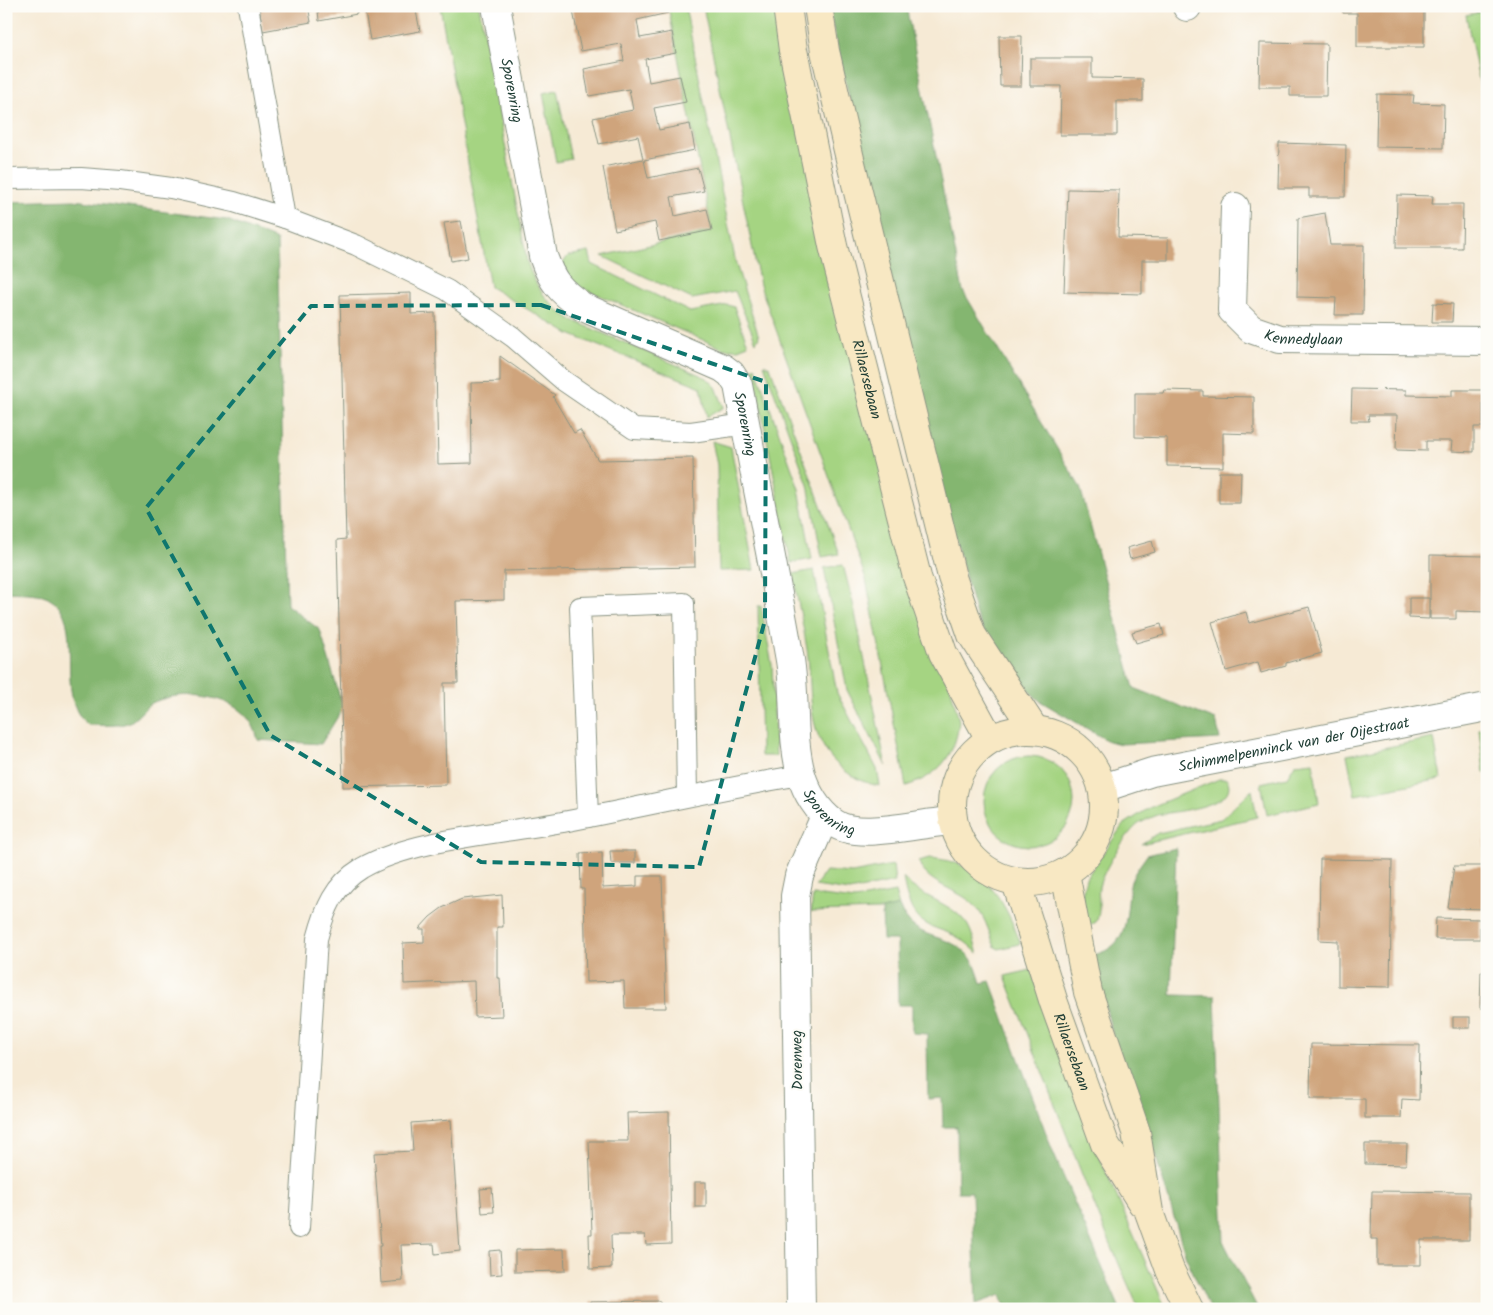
<svg xmlns="http://www.w3.org/2000/svg" width="1493" height="1315" font-family="Kalam,sans-serif">
<style>
.green{fill:#a5d482;stroke:#62885b}
.forest{fill:#84b670;stroke:#527a52}
.building{fill:#cfa47c}
.lines{fill:none;stroke-linecap:round;stroke-linejoin:round}
.lane-casing{stroke:#8a9484;stroke-width:22}
.street-casing{stroke:#8a9484;stroke-width:30}
.secondary-casing{stroke:#8a9484;stroke-width:30}
.lane{stroke:#fff;stroke-width:20}
.street{stroke:#fff;stroke-width:28}
.secondary{stroke:#f8e8c3;stroke-width:28}
.marked{fill:none;stroke:#0f766e;stroke-width:4;stroke-dasharray:10 6;stroke-linejoin:round}
.labels{text-anchor:middle;stroke-width:4.5;stroke-linejoin:round;paint-order:stroke}
.street-label{font-size:15px;fill:#1f3d34;stroke:#fdfcf7}
</style>
<rect width="100%" height="100%" fill="#fdfcf7"/>
<filter id="ink" filterUnits="userSpaceOnUse"><feTurbulence type="fractalNoise" baseFrequency=".02" numOctaves="2"/><feDisplacementMap in="SourceGraphic" scale="10" xChannelSelector="R" yChannelSelector="G"/><feConvolveMatrix kernelMatrix="1 2 1 2 8 2 1 2 1" color-interpolation-filters="sRGB"/></filter>
<filter id="wash" filterUnits="userSpaceOnUse"><feTurbulence type="fractalNoise" baseFrequency=".0096" numOctaves="4" result="noise"/><feDisplacementMap in="SourceGraphic" scale="20" xChannelSelector="R" yChannelSelector="G"/><feGaussianBlur stdDeviation="1.12" result="paint"/><feColorMatrix in="noise" values="0 0 0 0 0 0 0 0 0 0 0 0 0 0 0 0 0 1.4 0 .05"/><feComposite in="paint" operator="in"/></filter>
<g filter="url(#wash)">
<rect width="100%" height="100%" fill="#f6ead5"/>
<g class="green">
<path d="M440,6h39l48,255c8,26 22,45 45,59l135,58 9,9 8,20 -17,10 -6,-30 -132,-53 -79,-47z"/>
<path d="M668,6h17l51,258 23,73 -3,5 -21,-51 -43,8 -90,-43 110,-25z"/>
<path d="M703,6h75l181,715c-3,34 -20,55 -53,65l-40,-207 -106,-294z"/>
<path d="M1482,12l5,22v60l-5,1 -16,-80z"/>
<path d="M557,90l14,69 -15,3 -13,-69z"/>
<path d="M589,252l3,12 98,48 38,-7 6,2 14,38 -10,4h-14l-144,-62 -13,-13 -4,-11 5,-7z"/>
<path d="M764,364l6,3 69,187 -17,3 -14,-72z"/>
<path d="M755,366l44,123 13,70 -21,4 -34,-175 -5,-18z"/>
<path d="M712,441l19,6 23,123 -35,1 -2,-106z"/>
<path d="M843,565l10,38 33,163 -39,-76 -23,-122z"/>
<path d="M814,570l23,123 40,76 3,17c-18,-3 -34,-12 -46,-25 -29,-32 -21,-72 -27,-112 -4,-25 -10,-50 -14,-75z"/>
<path d="M758,606h3l11,59 4,91h-15z"/>
<path d="M1487,728v44h-3l-5,-43z"/>
<path d="M1434,738l7,41 -86,16 -8,-40z"/>
<circle cx="1029" cy="801" r="45"/>
<path d="M1313,762l6,41 -52,12 -6,-32 26,-6 8,-13z"/>
<path d="M1219,779h8c14,28 -54,32 -69,36 -6,2 -12,5 -18,8 -13,8 -38,49 -41,64 -2,12 3,23 -3,35l-9,5 -5,-32 4,-17 37,-53 26,-17z"/>
<path d="M1252,790l5,27 -116,27 17,-11 63,-14z"/>
<path d="M929,858c53,3 75,40 91,84l-1,2 -20,5 -4,-2c-7,-17 -10,-33 -24,-45 -15,-13 -48,-20 -52,-41z"/>
<path d="M893,865l2,17 -46,9 -34,-5 11,-15 26,2z"/>
<path d="M903,878c17,20 49,24 64,46 5,8 8,20 11,30 -34,-39 -65,-9 -75,-76z"/>
<path d="M895,892l4,14 -17,4 -71,2 2,-17 42,5z"/>
<path d="M1031,970l72,195 63,144h-27c-50,-109 -90,-222 -134,-333z"/>
</g>
<g class="forest">
<path d="M828,6h78l57,285 117,196 54,201 82,32 4,19 -99,5 -13,-3 -68,-40 -19,-17 -25,-30 -20,-39 -44,-161z"/>
<path d="M74,200l153,20 50,20 10,365 33,25 23,78 -22,36 -63,-4c-8,-44 -69,-53 -104,-38 -9,4 -15,15 -24,20 -11,5 -30,3 -42,3 -37,-29 1,-107 -40,-128 -10,-5 -30,-4 -42,-5v-390z"/>
<path d="M1176,848l-5,147 44,1 9,247 34,66h-48l-24,-52 -34,-113 -38,-103 -21,-86c38,-8 32,-41 37,-69 1,-10 11,-22 17,-31z"/>
<path d="M899,906c15,37 47,25 69,49 7,7 10,18 13,28l9,-2 63,171 67,157h-114l-5,-14 -25,9 -4,-112h-14l-1,-65h-14l-1,-29 -14,1 -1,-65 -15,-1v-28h-14l-1,-65h-14l-1,-30z"/>
</g>
<g id="blocks">
<g class="building">
<path d="M259,6h97l1,8 -38,7 -1,-11 -9,1 2,11 -48,9z"/>
<path d="M364,6h51l5,25 -50,9z"/>
<path d="M572,6h95l1,7 -31,7 3,18 32,-6 4,21 -31,6 4,23 31,-6 6,26 -32,6 5,22 31,-6 5,26 -51,10 4,18 50,-10 6,23 -33,6 4,19 32,-7 5,21 -53,11 -4,-19 -40,8 -12,-63 40,-8 -5,-23 -39,8 -6,-26 40,-8 -4,-21 -40,7 -5,-27 40,-8 -3,-17 -40,7z"/>
<path d="M1343,6h81v41h-67v-34h-14z"/>
<path d="M999,36h23l-1,50h-21z"/>
<path d="M1260,43l67,1 -1,52h-36v-9h-31z"/>
<path d="M1030,58h62v20l51,1v22h-26v34h-57l1,-49h-31z"/>
<path d="M1377,94l37,1 -1,8 31,1 -1,44 -67,-1z"/>
<path d="M1279,143l67,2 -1,52h-36v-9h-31z"/>
<path d="M1068,189l51,1 -1,47 50,1v22h-26v34l-78,-2z"/>
<path d="M1397,195l36,1 -1,8h31l-1,44h-66z"/>
<path d="M1325,213l5,32h34l-1,70h-28l1,-17 -39,-1 1,-79z"/>
<path d="M461,221l7,37 -17,3 -7,-38z"/>
<path d="M411,293v21l24,-1 3,151 34,-1 -1,-80 29,-1v-26l55,39 -2,2 21,36 6,-3 18,30 95,-2 2,109 -191,4v29l-48,1 2,82h-14l2,102 -103,2 -6,-247 9,-1 -6,-244z"/>
<path d="M1433,303l20,1 -1,18h-20z"/>
<path d="M1352,389l54,1v5l46,1v-6h31v37h-9v25l-23,-1 1,-10h-26v10l-30,-1 1,-35h-29l1,6h-18z"/>
<path d="M1164,390l39,1v5l51,1v37l-31,-1v34l-56,-1v-28l-32,-1v-44h28z"/>
<path d="M1219,472h22l-1,31h-21z"/>
<path d="M1152,541l3,11 -25,7 -3,-11z"/>
<path d="M1430,555l57,1v56l-31,-1v8h-26z"/>
<path d="M1409,598h20v21l-20,-1z"/>
<path d="M1309,607l13,46 -36,10v3l-25,7 -3,-11 -32,9 -14,-49 34,-10 3,11z"/>
<path d="M1161,624l3,11 -28,8 -4,-11z"/>
<path d="M1485,829l2,80 -39,-1 6,-42h30z"/>
<path d="M610,851h25v12h-24z"/>
<path d="M602,852l1,36 34,-2v-10h25l4,132h-41l-1,-27 -38,1 -2,-93h-3l-1,-36z"/>
<path d="M1320,859l72,1 -2,127 -52,-1v-45l-19,-1z"/>
<path d="M502,895l1,32h-6v51h3l2,38 -27,1 -1,-36 -70,3 -1,-41 21,-1v-13h-5l11,-12 12,-9 20,-9z"/>
<path d="M1436,918l44,1v20h-45z"/>
<path d="M1481,972h6v37l-7,-1z"/>
<rect x="1453" y="1017" width="17" height="11"/>
<path d="M1311,1044l109,1 -1,55 -17,-1 -1,19h-36v-19h-55z"/>
<path d="M669,1112l2,132 -25,1 -1,-10h-34l1,33 -22,1 -1,-35h3l-3,-93h39l-1,-28z"/>
<path d="M451,1120l9,131 -25,3 -1,-10 -33,1 2,36 -22,2 -2,-37h2l-7,-93 39,-2 -2,-28z"/>
<path d="M1365,1144h42l-1,21 -41,-1z"/>
<rect x="695" y="1182" width="11" height="25"/>
<path d="M492,1188l2,24 -12,1 -2,-24z"/>
<path d="M1372,1191l97,1v48h-48v25h-44v-26h-6z"/>
<path d="M564,1249l1,22 -50,1v-22z"/>
<path d="M500,1250l2,24 -12,1 -1,-24z"/>
<path d="M660,1301v8h-69l-1,-7z"/>
</g>
</g>
</g>
<g filter="url(#ink)">
<use href="#blocks" fill-opacity="0" stroke="#8a9484" stroke-width="1"/>
<g class="lines">
<defs>
<g id="lane">
<path d="M248,6l37,212"/>
<path d="M6,179l75,-1 39,3 51,7 63,14 51,16 71,27 91,45 66,47 51,44 70,48 57,3 55,-8"/>
<path d="M588,817l-8,-210 104,-4 3,193"/>
<path d="M299,1228l18,-289c8,-30 17,-54 45,-71 52,-30 146,-35 206,-47 78,-15 155,-33 233,-46"/>
</g>
<g id="street">
<path id="s1" d="M496,6l47,250c9,26 17,35 40,51l140,61 8,6 7,11c17,92 36,183 52,275 6,38 1,77 11,114 5,18 17,38 33,49 25,18 87,-1 119,-2"/>
<path d="M1187,7v-1"/>
<path id="s2" d="M1235,207l-3,103 19,19 29,10 207,2"/>
<path id="s3" d="M1103,788l49,-16 335,-65"/>
<path d="M801,1309l-6,-413 4,-20 26,-60"/>
</g>
<g id="secondary">
<path id="s4" d="M787,6l6,44 40,196 84,331 26,76 47,86"/>
<path d="M818,6l7,45 25,108 102,418 20,58 62,94"/>
<circle cx="1028" cy="806" r="76"/>
<path d="M1065,873l23,119 48,140 13,80 21,58 19,39"/>
<path id="s5" d="M1016,882l38,121 51,141 37,59"/>
</g>
</defs>
<use href="#lane" class="lane-casing"/>
<use href="#street" class="street-casing"/>
<use href="#secondary" class="secondary-casing"/>
<use href="#lane" class="lane"/>
<use href="#street" class="street"/>
<use href="#secondary" class="secondary"/>
</g>
</g>
<path class="marked" d="M541,305l225,77 -1,238 -66,247 -218,-5 -211,-127 -124,-227 165,-202z"/>
<g class="labels">
<g class="street-label">
<text dy="5" stroke="none"><textPath href="#s1" startOffset="86">Sporenring</textPath></text>
<text dy="5" stroke="none"><textPath href="#s2" startOffset="184">Kennedylaan</textPath></text>
<text dy="5" stroke="none"><textPath href="#s4" startOffset="382">Rillaersebaan</textPath></text>
<text dy="5" stroke="none"><textPath href="#s1" startOffset="536">Sporenring</textPath></text>
<text dy="5" stroke="none"><textPath href="#s3" startOffset="196">Schimmelpenninck van der Oijestraat</textPath></text>
<text dy="5" stroke="none"><textPath href="#s1" startOffset="941">Sporenring</textPath></text>
<text dy="5" stroke="none"><textPath href="#s5" startOffset="179">Rillaersebaan</textPath></text>
<text transform="translate(797 1060) rotate(-91)" y="5">Dorenweg</text>
</g>
</g>
<rect width="1493" height="1315" fill="none" stroke="#fdfcf7" stroke-width="25"/>
</svg>
